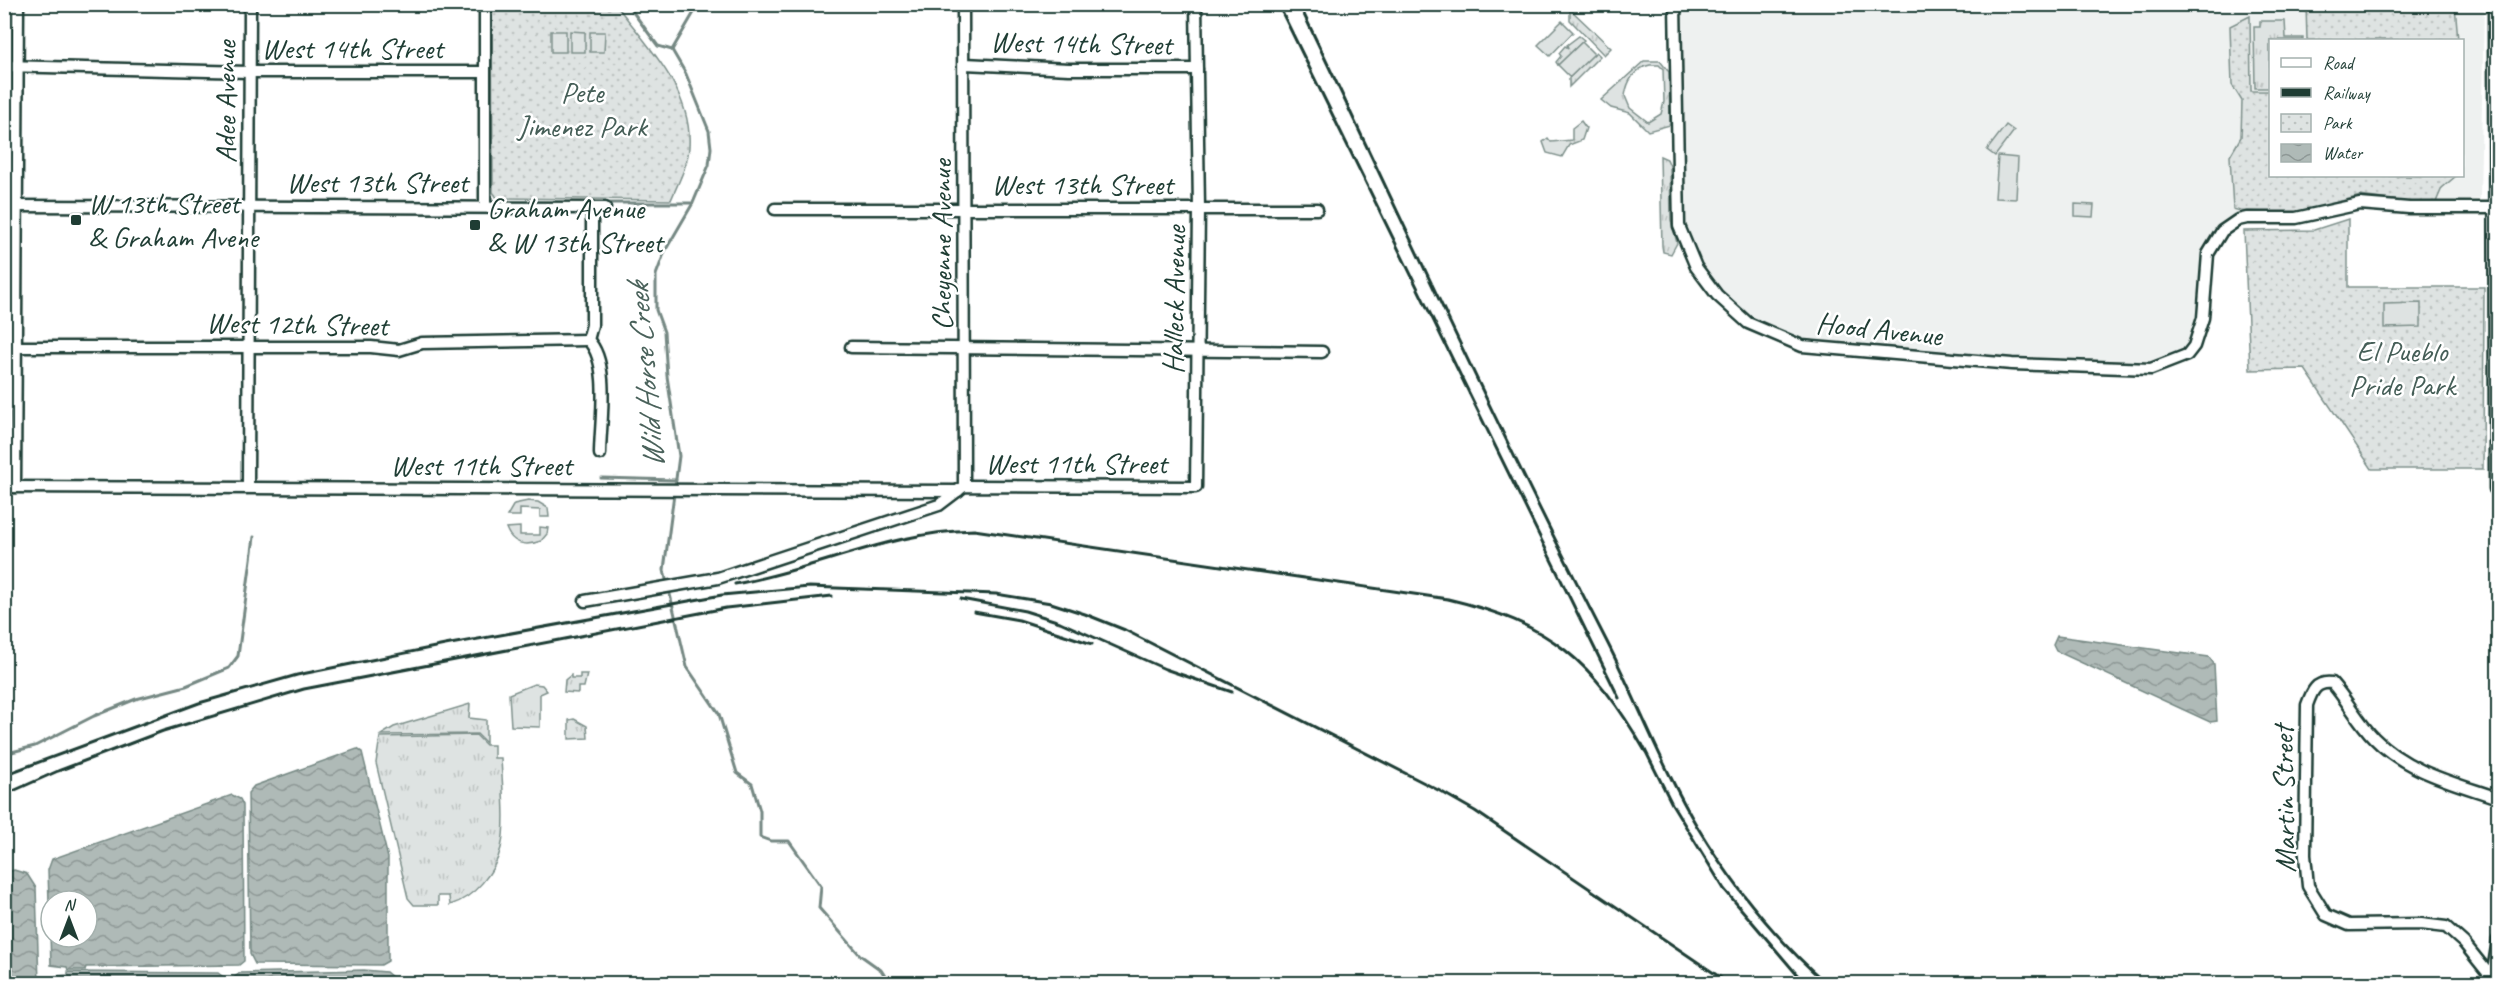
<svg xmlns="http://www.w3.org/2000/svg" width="2503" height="988" font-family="Caveat,sans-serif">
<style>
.built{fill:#eef1f0;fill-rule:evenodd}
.grass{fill:url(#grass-tufts);stroke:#7e908b;stroke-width:1.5;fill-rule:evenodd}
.park{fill:url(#park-dots);stroke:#7e908b;stroke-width:1.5}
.garden{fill:#dee3e2;stroke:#7e908b;stroke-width:1.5}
.water{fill:url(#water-waves);stroke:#758883;stroke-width:1.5;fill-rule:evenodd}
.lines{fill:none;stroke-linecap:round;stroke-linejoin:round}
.stream{stroke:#758883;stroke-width:3}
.minor-casing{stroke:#1f3d34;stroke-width:15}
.minor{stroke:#fff;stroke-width:10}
.rail{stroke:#1f3d34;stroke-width:3}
.poi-dot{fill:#1f3d34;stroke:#fff;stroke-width:2}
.labels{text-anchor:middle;stroke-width:5;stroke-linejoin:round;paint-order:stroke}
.street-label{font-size:30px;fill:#1f3d34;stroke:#fff}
.park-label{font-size:30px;fill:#455e57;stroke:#fff}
.poi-label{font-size:30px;fill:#1f3d34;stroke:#fff;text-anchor:start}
.water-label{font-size:32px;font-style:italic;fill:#4a625b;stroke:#fff}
</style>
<defs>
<pattern id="grass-tufts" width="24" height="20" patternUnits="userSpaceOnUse" patternTransform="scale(1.5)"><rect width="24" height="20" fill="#dee3e2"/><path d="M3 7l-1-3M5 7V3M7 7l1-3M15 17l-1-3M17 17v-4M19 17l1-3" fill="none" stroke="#bec4c2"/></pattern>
<pattern id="park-dots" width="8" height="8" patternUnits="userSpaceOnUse" patternTransform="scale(1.5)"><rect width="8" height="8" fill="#dee3e2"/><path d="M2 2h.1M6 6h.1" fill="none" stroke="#bec4c2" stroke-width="1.8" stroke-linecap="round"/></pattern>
<pattern id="water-waves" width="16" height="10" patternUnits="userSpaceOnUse" patternTransform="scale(1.5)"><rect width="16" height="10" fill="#afbab7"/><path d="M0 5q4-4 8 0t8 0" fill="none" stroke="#8e9896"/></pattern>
</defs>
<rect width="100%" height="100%" fill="#fff"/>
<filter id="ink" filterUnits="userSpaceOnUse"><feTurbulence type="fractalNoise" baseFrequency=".0167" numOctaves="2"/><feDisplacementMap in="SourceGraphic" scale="12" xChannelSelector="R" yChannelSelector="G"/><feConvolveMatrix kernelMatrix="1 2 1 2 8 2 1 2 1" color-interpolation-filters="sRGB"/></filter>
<g filter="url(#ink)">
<path class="built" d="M1677,5h807l-4,194 -30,3h-45l-45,-6 -124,15 2,9 -24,20 -20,106 -43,23 -328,-20 -75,-27 -52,-56 -16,-40zM2270,40h192v136h-192z"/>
<g class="grass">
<path d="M1570,9l41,39 -7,7 -34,-35z"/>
<path d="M2260,21h25l1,17h17v2h-33v48h-15l-1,-61h6z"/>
<path d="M1579,36l5,4 -26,25 -2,-3 5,-6 -2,-3 6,-7 3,2 -1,-3z"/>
<path d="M1596,52l4,4 -31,31v-9z"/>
<path d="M1644,61h16l9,11 1,53 -22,6 -18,-18 -19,-5 -10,-8zM1650,65h9l4,4 1,33 -3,12 -13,8 -18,-14 -5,-12c2,-15 10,-28 25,-31z"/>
<path d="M1581,121l5,7 -4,12 -13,5 -7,12 -15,-4 -4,-11 5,-4 3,4 21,-2v-12z"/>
<path d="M1660,156l7,3 3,7 1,54 6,23 -6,11 -8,-2 -1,-6z"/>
<path d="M580,674h7l-3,13h-6v6l-14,-1 1,-12 6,-5v3h9z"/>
<path d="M534,684l8,1 5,6 -7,3v33l-29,-1 -2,-32z"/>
<path d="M470,704l-1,14 17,2v23l-9,-9 -96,1 13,-8z"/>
<path d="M574,719l13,7 1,12 -19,1v-19z"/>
<path d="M476,735l10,10h8v13h7c1,26 6,65 0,90 -6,24 -27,50 -51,57l-1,-9h-11v9h-24l-6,-7 -32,-135 4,-26z"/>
</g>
<g class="park">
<path d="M492,5h124c31,40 77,86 73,142 -1,18 -11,36 -18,53l-174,-2 -4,-6z"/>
<path d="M2306,5h149l3,35h-151z"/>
<path d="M2250,16l1,75h19v85h186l-14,12 -6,14h-31l-45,-6 -63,17 -57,-2 -7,-2 -3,-53 11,-19 1,-36 -10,-16 -2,-59z"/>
<path d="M2348,219v68h136l-1,182h-111l-67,-100 -55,1 -6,-139 70,-1z"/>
</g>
<g class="garden">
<path d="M1562,21l11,11 -23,24 -12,-11z"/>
<rect x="551" y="31" width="15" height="21"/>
<path d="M570,31l15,1v20h-15z"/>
<path d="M590,32h15l-1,20h-14z"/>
<path d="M1582,42l12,12 -24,23 -12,-12z"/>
<path d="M2006,125l8,6 -19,25 -8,-6z"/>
<path d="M1998,156l20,2 -2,41 -21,-1z"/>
<path d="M2075,204l19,1 -1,12 -18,-1z"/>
<path d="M2421,303v24l-37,1v-24z"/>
<path d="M528,501l10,1 10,6 1,9h-9v-7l-20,-1v7h-13l7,-12z"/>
<path d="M520,527v8h20v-8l8,1 -1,6 -6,7c-16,6 -29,3 -35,-13z"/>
</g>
<g class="water">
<path d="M2057,636l152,21 5,7 3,57 -7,1 -154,-71 -3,-6z"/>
<path d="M357,749l5,3 26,106v103l-7,4 -126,-1 -5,-10 -2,-161 6,-7z"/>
<path d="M232,795l8,4 3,6 1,156 -5,4 -153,2 -1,3h-17l-1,-3 -16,-2 -3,-95 4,-11zM51,901h36v36h-36z"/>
<path d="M14,870l13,4 9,14 3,95h-34v-110z"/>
<path d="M364,970l22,2 13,11h-167v-4l8,-6z"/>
<path d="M68,972l150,1 8,6v4h-174l4,-7 12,-1z"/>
</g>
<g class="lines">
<g class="stream">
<path d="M627,4l31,42 14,4 14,24 23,57 2,17 -2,17 -16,38 -28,48 -9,24v35l8,22 3,44 12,80 -15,114 3,14"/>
<path d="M672,50l27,-46"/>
<path d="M604,203h88"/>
<path d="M601,478l75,2"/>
<path d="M669,590l18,77 32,47 18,59 15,11 8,27v26l11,4h18l32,45 -2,22 41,47 21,15 9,14"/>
<path d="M4,754l31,-8 59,-30 42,-17 50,-13 31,-13 12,-5 9,-12 16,-119"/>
</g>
<defs>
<g id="minor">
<path d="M485,4v203"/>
<path d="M963,4l1,482"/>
<path d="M1675,4l4,222 17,41 21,28 31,28 54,23 210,18 139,5 36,-14 7,-9 9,-28 5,-64 14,-23 16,-11 9,-2h49l64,-14 49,4h89"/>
<path d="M2494,4l1,485h3"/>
<path d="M965,64l104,5h128"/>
<path d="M4,66l245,6h235"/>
<path d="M4,206l601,2"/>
<path d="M775,209h542"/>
<path d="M588,340l4,-15v-118"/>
<path d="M588,340c23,23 12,83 12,114"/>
<path d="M4,347h367l28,3 23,-7 166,-3"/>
<path d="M851,347l471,5"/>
<path d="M4,487l954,4"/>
<path d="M15,487l3,-483"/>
<path d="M248,487l2,-483"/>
<path d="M585,601l133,-23 221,-73 25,-19 232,1 3,-278 -3,-205"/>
<path d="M2498,798c-43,-15 -91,-26 -124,-60 -16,-16 -27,-38 -42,-55 -16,-2 -20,8 -25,22l-2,150 3,31 18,29 23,10 72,-1 25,3 18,16 28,35 6,2"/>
<path d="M2492,978l6,-38"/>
</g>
</defs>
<use href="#minor" class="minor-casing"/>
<use href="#minor" class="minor"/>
<g class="rail">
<path d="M1278,4l341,694"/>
<path d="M1299,4c102,213 200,428 308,638 31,61 56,127 91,186 34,56 79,112 129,156"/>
<path d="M735,584c84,-15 152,-52 239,-54l474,69c102,24 145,62 197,152"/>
<path d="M961,599l64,12 35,11 105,47 67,23"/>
<path d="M974,612l45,8 73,24"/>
<path d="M1642,744l30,60 52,85 81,95"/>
<path d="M4,775l195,-72 98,-28 148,-30 277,-50 87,-8 187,7 55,9 34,11 40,16 315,161 35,20 255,173"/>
<path d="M4,795l54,-24 105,-40 141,-42 422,-81 106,-12"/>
</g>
</g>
</g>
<g class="poi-dot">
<rect x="70" y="214" width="12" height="12" rx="3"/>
<rect x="469" y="219" width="12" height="12" rx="3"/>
</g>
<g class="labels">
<g class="street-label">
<text transform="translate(1081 43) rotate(1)" y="10">West 14th Street</text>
<text x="352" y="58">West 14th Street</text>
<text transform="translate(225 102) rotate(-90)" y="10">Adee Avenue</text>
<text x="377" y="192">West 13th Street</text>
<text x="1082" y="194">West 13th Street</text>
<text transform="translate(941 245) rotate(-90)" y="10">Cheyenne Avenue</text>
<text transform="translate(1174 300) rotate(-89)" y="10">Halleck Avenue</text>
<text transform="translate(297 324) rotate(1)" y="10">West 12th Street</text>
<text transform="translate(1879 329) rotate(6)" y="10">Hood Avenue</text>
<text x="1076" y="473">West 11th Street</text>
<text x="481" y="475">West 11th Street</text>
<text transform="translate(2284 799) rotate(-91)" y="10">Martin Street</text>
</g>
<g class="park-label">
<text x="582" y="102">Pete<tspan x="582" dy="34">Jimenez Park</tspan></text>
<text x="2402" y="361">El Pueblo<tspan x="2402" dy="34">Pride Park</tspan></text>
</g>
<g class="poi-label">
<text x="88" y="213">W 13th Street<tspan x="88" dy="34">&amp; Graham Avene</tspan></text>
<text x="487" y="218">Graham Avenue<tspan x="487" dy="34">&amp; W 13th Street</tspan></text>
</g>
<g class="water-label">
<text transform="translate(645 376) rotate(-95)" y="11">Wild Horse Creek</text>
</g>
</g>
<rect width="2503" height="988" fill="none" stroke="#fff" stroke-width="24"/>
<rect x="12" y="12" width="2479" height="964" fill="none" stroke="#1f3d34" stroke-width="2" filter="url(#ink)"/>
<rect x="2269" y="39" width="195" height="138" fill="#ffffff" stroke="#a5b1ae" stroke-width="1.5"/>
<rect x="2281" y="58" width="30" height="9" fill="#ffffff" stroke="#a5b1ae" stroke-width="1.5"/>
<text x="2323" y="69" font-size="18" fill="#1f3d34">Road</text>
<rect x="2281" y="88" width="30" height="9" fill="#1f3d34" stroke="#a5b1ae" stroke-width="1.5"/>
<text x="2323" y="99" font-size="18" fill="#1f3d34">Railway</text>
<rect x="2281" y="114" width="30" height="18" fill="url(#park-dots)" stroke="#a5b1ae" stroke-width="1.5"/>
<text x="2323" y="129" font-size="18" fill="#1f3d34">Park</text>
<rect x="2281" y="144" width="30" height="18" fill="url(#water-waves)" stroke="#a5b1ae" stroke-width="1.5"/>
<text x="2323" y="159" font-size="18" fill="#1f3d34">Water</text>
<g transform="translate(69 919)"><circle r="28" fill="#ffffff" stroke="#a5b1ae" stroke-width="1.5"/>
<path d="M0-4.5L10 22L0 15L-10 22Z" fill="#1f3d34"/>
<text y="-9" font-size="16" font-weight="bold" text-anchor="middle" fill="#1f3d34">N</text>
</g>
</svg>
